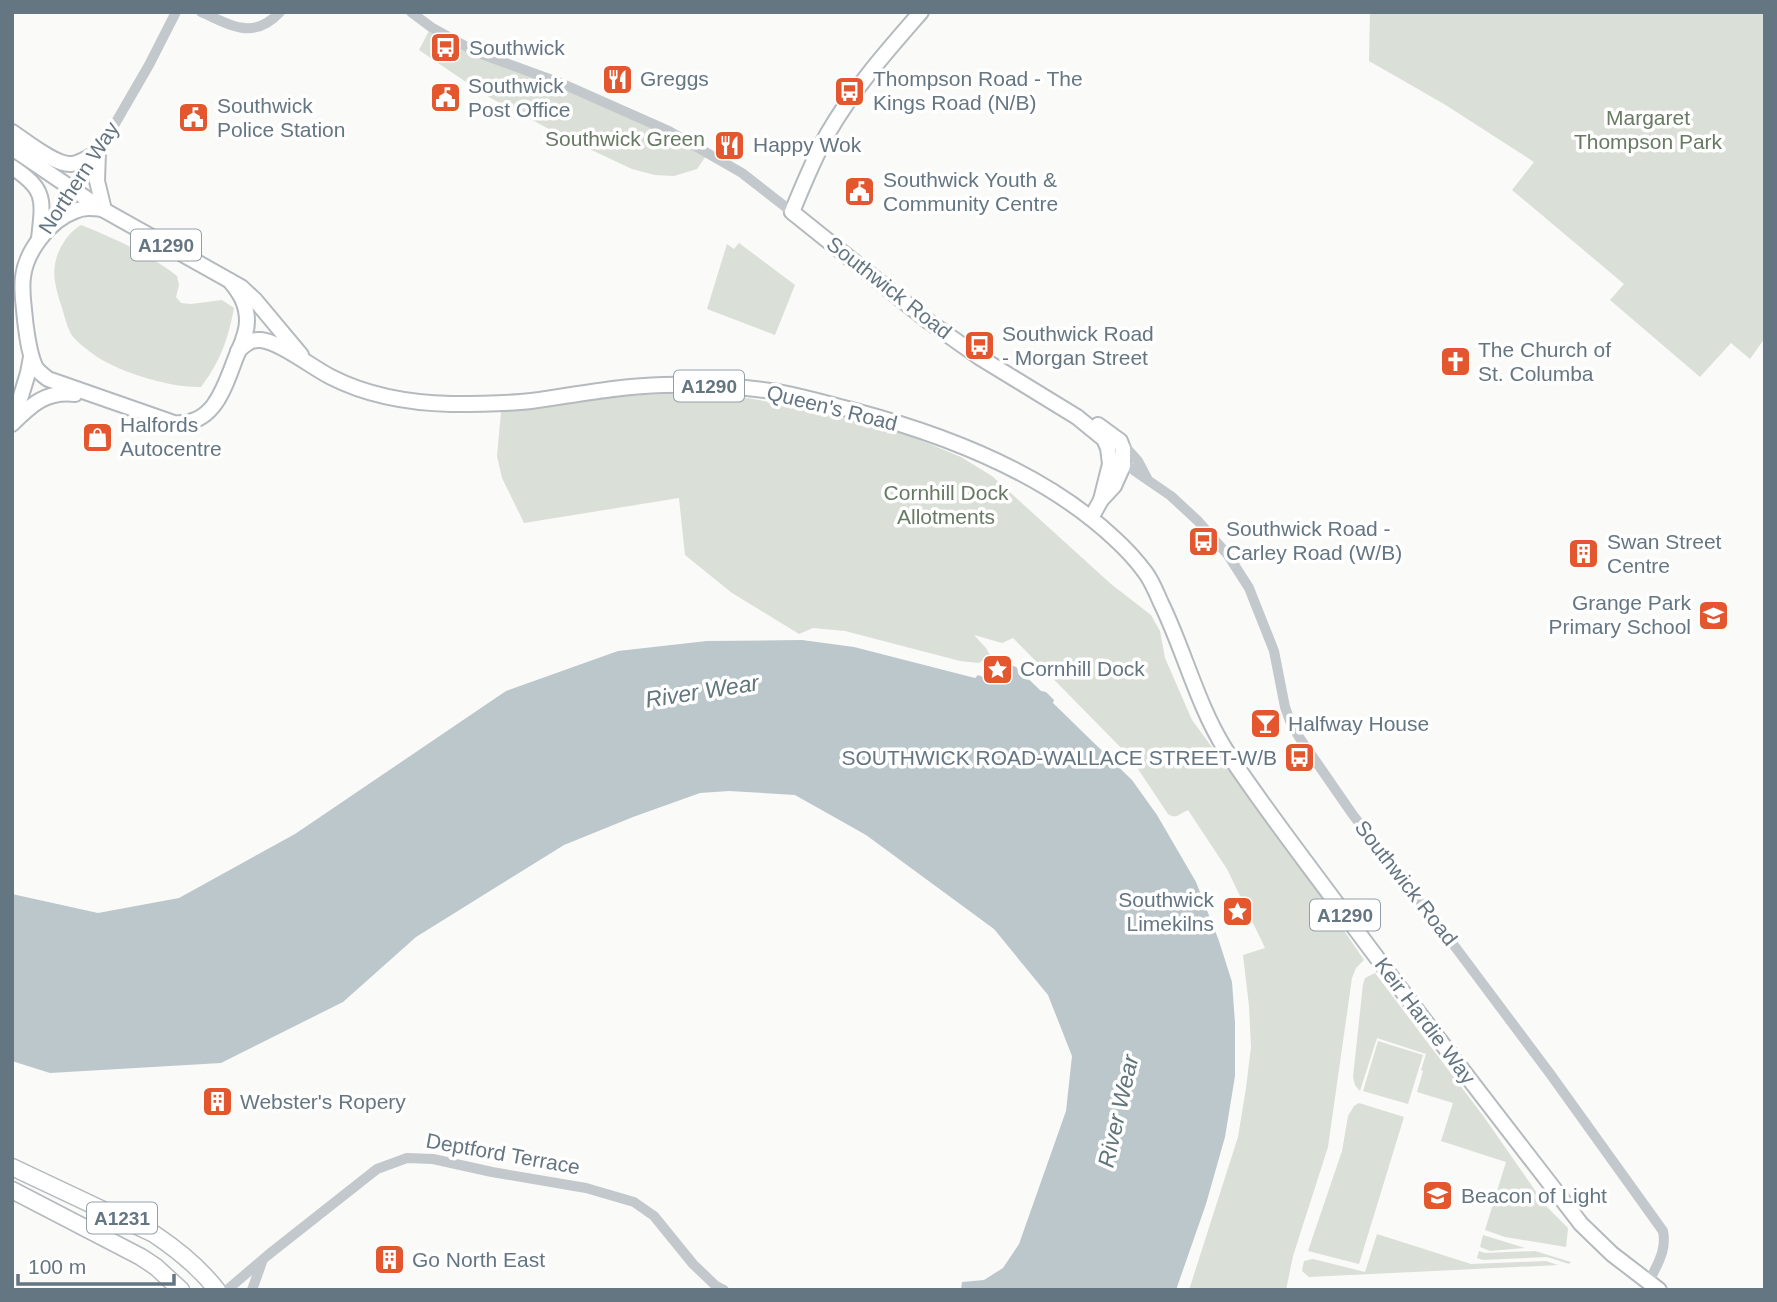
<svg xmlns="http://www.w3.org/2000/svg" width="1777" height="1302" font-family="Helvetica,sans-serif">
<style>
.green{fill:#dadfd7}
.water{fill:#bbc7cb}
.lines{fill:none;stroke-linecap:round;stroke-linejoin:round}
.major-casing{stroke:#b5babe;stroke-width:18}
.highway-casing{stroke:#b4b9bd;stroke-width:19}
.minor{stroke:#c3c8cc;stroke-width:10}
.major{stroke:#fff;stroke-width:14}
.highway{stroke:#fff;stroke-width:16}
.labels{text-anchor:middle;stroke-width:7;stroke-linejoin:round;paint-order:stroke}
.shield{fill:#fff;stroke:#939fa8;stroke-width:2}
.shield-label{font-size:19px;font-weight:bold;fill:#657683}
.poi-label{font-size:21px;fill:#657683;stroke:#fff;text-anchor:start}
.park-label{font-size:21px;fill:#687a64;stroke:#fff}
.street-label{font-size:21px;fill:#657683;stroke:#fff}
.water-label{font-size:23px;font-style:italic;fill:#60757c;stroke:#fff}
</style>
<rect width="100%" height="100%" fill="#fafaf8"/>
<g class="green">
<path d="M1370,12h395v326l-15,21 -19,-16 -31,34 -90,-77 14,-16 -112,-94 22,-28 -90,-58 -75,-43z"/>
<path d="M431,27l84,40 193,86 -11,16 -23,7 -19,-1 -23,-6 -66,-31 -81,-43 -66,-45z"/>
<path d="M81,225c33,13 68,29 96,51l2,9 -3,12 5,6 10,1 31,-4 12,8c-6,32 -14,54 -33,79 -31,1 -88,-16 -112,-36 -6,-5 -16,-12 -19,-19 -3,-6 -5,-14 -7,-21 -7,-22 -14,-40 -3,-62 5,-10 11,-18 21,-24z"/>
<path d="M739,243l56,42 -20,50 -68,-26 20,-65 7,5z"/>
<path d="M662,393h39l41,4 88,16 78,22 53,22 31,19 119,108 40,31 9,16 5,27 27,62 115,156 57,84 -8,8 -4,10 -24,169 -35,109 -7,34h-97l49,-153 8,-49 5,-41 -2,-41 -6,-51 22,-7 -38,-79 -39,-59c-8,3 -12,10 -20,4l-38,-57 -117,-119 -11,5 -28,-8 12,13 4,7 -11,8 -19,-2 -115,-30 -32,-3 -14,6 -67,-41 -47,-38 -6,-57 -155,25 -22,-45 -5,-22 4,-44 121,-15z"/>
<path d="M1375,973l109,144 62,89 21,21 1,2 -2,18 -61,-10 -20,-7 21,-68 -65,-21 12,-38 -36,-11 6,-21 -2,-1 5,-16 -49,-16 -17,53 -5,-6 -2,-8 10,-93 2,-6z"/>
<path d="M1378,1041l45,14 -15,49 -45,-13z"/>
<path d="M1359,1103l45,14 -45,147 -51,-13 34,-100 6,-35 6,-10z"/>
<path d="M1377,1234l94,30 75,-3 12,4 -249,12 -7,-6 2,-10 9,-2 52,13z"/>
<path d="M1483,1235l42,13 -35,3 -10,-4z"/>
<path d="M1479,1251l6,2 50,-2 36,11 -2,2 -22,-7 -64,3 -6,-2z"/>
</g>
<path class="water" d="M802,640l52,7 121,31 3,-3 10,4 2,-3 21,-11 5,2 25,24 5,1 8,8 -1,3 79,77 25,35 39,67 23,59 13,41 3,41v53l-10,61 -19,67 -30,86h-215l1,-8 22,-2 19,-12 16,-24 47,-133 6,-55 -24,-61 -54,-66 -128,-94 -71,-40 -66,-4 -29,2 -67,24 -69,28 -148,92 -73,65 -122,61 -171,10 -38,-12v-167l86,19 81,-15 116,-64 211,-143 112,-40 89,-10z"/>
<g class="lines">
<defs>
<g id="major">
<path d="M921,12c-34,39 -67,76 -93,121 -14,25 -25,52 -36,79l136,109 51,36 98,60 27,22 4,9 2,16 -9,36"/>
<path d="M12,132c14,9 43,33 59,32 8,0 19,-8 26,-11"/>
<path d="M12,148l90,61 139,78 14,13 46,55"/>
<path d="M98,151l-1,30 7,29"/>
<path d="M12,167c35,23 31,33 27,72"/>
<path d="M102,209c-9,-1 -18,-2 -27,2 -25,9 -49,40 -52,66 -2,14 1,29 2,43 2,15 4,35 11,48 3,4 8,8 12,11l126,44c40,3 50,-35 62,-66 5,-12 11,-23 11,-36 0,-17 -7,-28 -17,-40"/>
<path d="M238,351c7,-7 13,-12 23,-11 19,2 52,28 70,37 37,19 79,26 120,27 27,0 54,0 80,-3 44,-6 88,-15 132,-16 38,-1 77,1 115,7 26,5 52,12 77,19 91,24 191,63 260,128 11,10 21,21 30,33 7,9 11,20 16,31 23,47 36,101 64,146 34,52 72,101 109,151 80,109 164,216 247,324l31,30 47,36"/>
<path d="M13,422l15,-49 3,-16"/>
<path d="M12,424c20,-20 34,-33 63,-30"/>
<path d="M1091,518l10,-18 13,-14 9,-20v-17l-3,-8 -22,-16"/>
</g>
<g id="highway">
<path d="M12,1167l142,67c24,16 45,33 63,56"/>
<path d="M12,1190l129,67 15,10 25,23"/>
</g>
</defs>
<use href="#major" class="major-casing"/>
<use href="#highway" class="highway-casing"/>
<g class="minor">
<path d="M201,12c30,13 52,29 79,0"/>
<path d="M411,12l20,15 45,25 87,32 106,47 73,42 50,39"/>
<path d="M48,225l23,-38 34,-46 44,-76 27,-53"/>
<path d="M1106,441l17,20 13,11 35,24 27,25 30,34 21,33 25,63 11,56 5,14 9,16 54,78 88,113 110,147 112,156c4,20 -6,33 -14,51"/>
<path d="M1122,443l16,18 9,17"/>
<path d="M227,1290l41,-35 109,-86 30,-11 26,1 59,13 94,16 48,14 20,14 39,48 23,22 8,4"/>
<path d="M252,1290l10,-28"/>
</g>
<use href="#major" class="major"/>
<use href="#highway" class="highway"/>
</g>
<defs>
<symbol id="bus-square" viewBox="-11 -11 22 22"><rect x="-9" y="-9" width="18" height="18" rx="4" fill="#e4572e" stroke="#fff"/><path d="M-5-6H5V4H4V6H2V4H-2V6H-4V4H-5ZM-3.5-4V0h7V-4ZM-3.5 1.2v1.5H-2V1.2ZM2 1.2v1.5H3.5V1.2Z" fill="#fff"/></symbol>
<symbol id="restaurant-square" viewBox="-11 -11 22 22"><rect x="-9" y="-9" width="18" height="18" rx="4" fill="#e4572e" stroke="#fff"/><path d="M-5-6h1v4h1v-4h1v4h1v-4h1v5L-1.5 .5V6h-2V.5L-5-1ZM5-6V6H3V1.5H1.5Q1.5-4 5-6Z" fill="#fff"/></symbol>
<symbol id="civic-square" viewBox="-11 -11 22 22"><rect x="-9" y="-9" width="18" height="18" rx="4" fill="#e4572e" stroke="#fff"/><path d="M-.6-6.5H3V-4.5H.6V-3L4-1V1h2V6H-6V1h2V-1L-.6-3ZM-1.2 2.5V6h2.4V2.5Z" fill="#fff"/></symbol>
<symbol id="church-square" viewBox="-11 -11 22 22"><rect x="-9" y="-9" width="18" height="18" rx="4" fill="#e4572e" stroke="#fff"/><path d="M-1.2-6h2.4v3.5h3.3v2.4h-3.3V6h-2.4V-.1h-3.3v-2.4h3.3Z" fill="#fff"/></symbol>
<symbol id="shop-square" viewBox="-11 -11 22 22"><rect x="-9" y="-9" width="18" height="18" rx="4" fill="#e4572e" stroke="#fff"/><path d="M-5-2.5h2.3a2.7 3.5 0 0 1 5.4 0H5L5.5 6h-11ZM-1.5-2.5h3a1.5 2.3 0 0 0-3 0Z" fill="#fff"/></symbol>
<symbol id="building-square" viewBox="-11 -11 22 22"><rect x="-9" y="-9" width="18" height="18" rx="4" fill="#e4572e" stroke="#fff"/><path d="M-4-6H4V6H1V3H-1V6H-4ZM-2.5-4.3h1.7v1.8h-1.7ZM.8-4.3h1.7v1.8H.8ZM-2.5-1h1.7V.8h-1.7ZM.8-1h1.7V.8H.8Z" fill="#fff"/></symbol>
<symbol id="school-square" viewBox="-11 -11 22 22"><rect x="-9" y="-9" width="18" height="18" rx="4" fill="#e4572e" stroke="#fff"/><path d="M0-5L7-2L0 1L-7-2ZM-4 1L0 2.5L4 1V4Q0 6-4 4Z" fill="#fff"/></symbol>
<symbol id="sight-square" viewBox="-11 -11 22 22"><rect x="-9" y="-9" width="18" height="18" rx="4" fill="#e4572e" stroke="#fff"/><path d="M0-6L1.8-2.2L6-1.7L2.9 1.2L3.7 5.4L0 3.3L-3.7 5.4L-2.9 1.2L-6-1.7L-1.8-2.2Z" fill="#fff"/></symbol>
<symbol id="bar-square" viewBox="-11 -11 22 22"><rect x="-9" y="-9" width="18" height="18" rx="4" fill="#e4572e" stroke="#fff"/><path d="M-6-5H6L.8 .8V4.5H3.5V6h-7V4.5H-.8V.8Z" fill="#fff"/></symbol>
</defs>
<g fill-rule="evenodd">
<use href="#bus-square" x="428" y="30" width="35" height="35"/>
<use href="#restaurant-square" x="600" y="62" width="35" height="35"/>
<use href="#bus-square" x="832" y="74" width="35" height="35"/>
<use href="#civic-square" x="428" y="80" width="35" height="35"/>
<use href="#civic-square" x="176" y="100" width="35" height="35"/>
<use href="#restaurant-square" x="712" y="128" width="35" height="35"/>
<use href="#civic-square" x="842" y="174" width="35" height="35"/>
<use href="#bus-square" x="962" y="328" width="35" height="35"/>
<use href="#church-square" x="1438" y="344" width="35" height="35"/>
<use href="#shop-square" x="80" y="420" width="35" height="35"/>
<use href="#bus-square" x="1186" y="524" width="35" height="35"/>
<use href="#building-square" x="1566" y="536" width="35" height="35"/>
<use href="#school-square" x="1696" y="598" width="35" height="35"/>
<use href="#sight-square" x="980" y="652" width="35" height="35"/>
<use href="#bar-square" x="1248" y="706" width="35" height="35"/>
<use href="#bus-square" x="1282" y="740" width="35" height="35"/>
<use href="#sight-square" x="1220" y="894" width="35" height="35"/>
<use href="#building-square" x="200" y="1084" width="35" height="35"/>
<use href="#school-square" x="1420" y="1178" width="35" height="35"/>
<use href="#building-square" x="372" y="1242" width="35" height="35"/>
</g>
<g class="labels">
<g class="shield">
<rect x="131" y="229.5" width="70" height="31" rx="5"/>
<rect x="674" y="370.5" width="70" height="31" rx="5"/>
<rect x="1310" y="899.5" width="70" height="31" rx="5"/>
<rect x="87" y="1202.5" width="70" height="31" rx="5"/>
</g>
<g class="shield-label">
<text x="166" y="252">A1290</text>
<text x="709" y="393">A1290</text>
<text x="1345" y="922">A1290</text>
<text x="122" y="1225">A1231</text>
</g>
<g class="poi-label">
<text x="469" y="55">Southwick</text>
<text x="640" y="86">Greggs</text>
<text x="873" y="86">Thompson Road - The<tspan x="873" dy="24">Kings Road (N/B)</tspan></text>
<text x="468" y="93">Southwick<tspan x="468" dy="24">Post Office</tspan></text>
<text x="217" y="113">Southwick<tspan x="217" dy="24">Police Station</tspan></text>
<text x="753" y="152">Happy Wok</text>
<text x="883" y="187">Southwick Youth &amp;<tspan x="883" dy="24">Community Centre</tspan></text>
<text x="1002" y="341">Southwick Road<tspan x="1002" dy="24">- Morgan Street</tspan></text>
<text x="1478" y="357">The Church of<tspan x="1478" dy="24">St. Columba</tspan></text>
<text x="120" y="432">Halfords<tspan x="120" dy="24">Autocentre</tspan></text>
<text x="1226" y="536">Southwick Road -<tspan x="1226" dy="24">Carley Road (W/B)</tspan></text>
<text x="1607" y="549">Swan Street<tspan x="1607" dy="24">Centre</tspan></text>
<text x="1691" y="610" text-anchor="end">Grange Park<tspan x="1691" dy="24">Primary School</tspan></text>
<text x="1020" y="676">Cornhill Dock</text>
<text x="1288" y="731">Halfway House</text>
<text x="1277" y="765" text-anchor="end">SOUTHWICK ROAD-WALLACE STREET-W/B</text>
<text x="1214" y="907" text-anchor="end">Southwick<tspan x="1214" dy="24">Limekilns</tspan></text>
<text x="240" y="1109">Webster's Ropery</text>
<text x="1461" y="1203">Beacon of Light</text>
<text x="412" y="1267">Go North East</text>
</g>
<g class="park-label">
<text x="1648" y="125">Margaret<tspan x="1648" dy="24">Thompson Park</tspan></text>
<text x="625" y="146">Southwick Green</text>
<text x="946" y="500">Cornhill Dock<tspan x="946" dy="24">Allotments</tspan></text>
</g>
<g class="street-label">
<text transform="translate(79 178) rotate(-57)" y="7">Northern Way</text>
<text transform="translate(889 288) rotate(38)" y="7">Southwick Road</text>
<text transform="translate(832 408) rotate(14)" y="7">Queen's Road</text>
<text transform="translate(1406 883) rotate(52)" y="7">Southwick Road</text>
<text transform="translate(1425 1021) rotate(53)" y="7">Keir Hardie Way</text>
<text transform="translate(503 1154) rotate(10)" y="7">Deptford Terrace</text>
</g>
<g class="water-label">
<text transform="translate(702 691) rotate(-9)" y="8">River Wear</text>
<text transform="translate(1118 1111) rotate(-77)" y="8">River Wear</text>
</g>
</g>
<rect width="1777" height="1302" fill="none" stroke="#657683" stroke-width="28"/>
<path d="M18 1274v10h156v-10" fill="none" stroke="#657683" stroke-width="3.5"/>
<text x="28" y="1274" font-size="21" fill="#657683" stroke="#ffffff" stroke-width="5" paint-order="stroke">100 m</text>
</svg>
